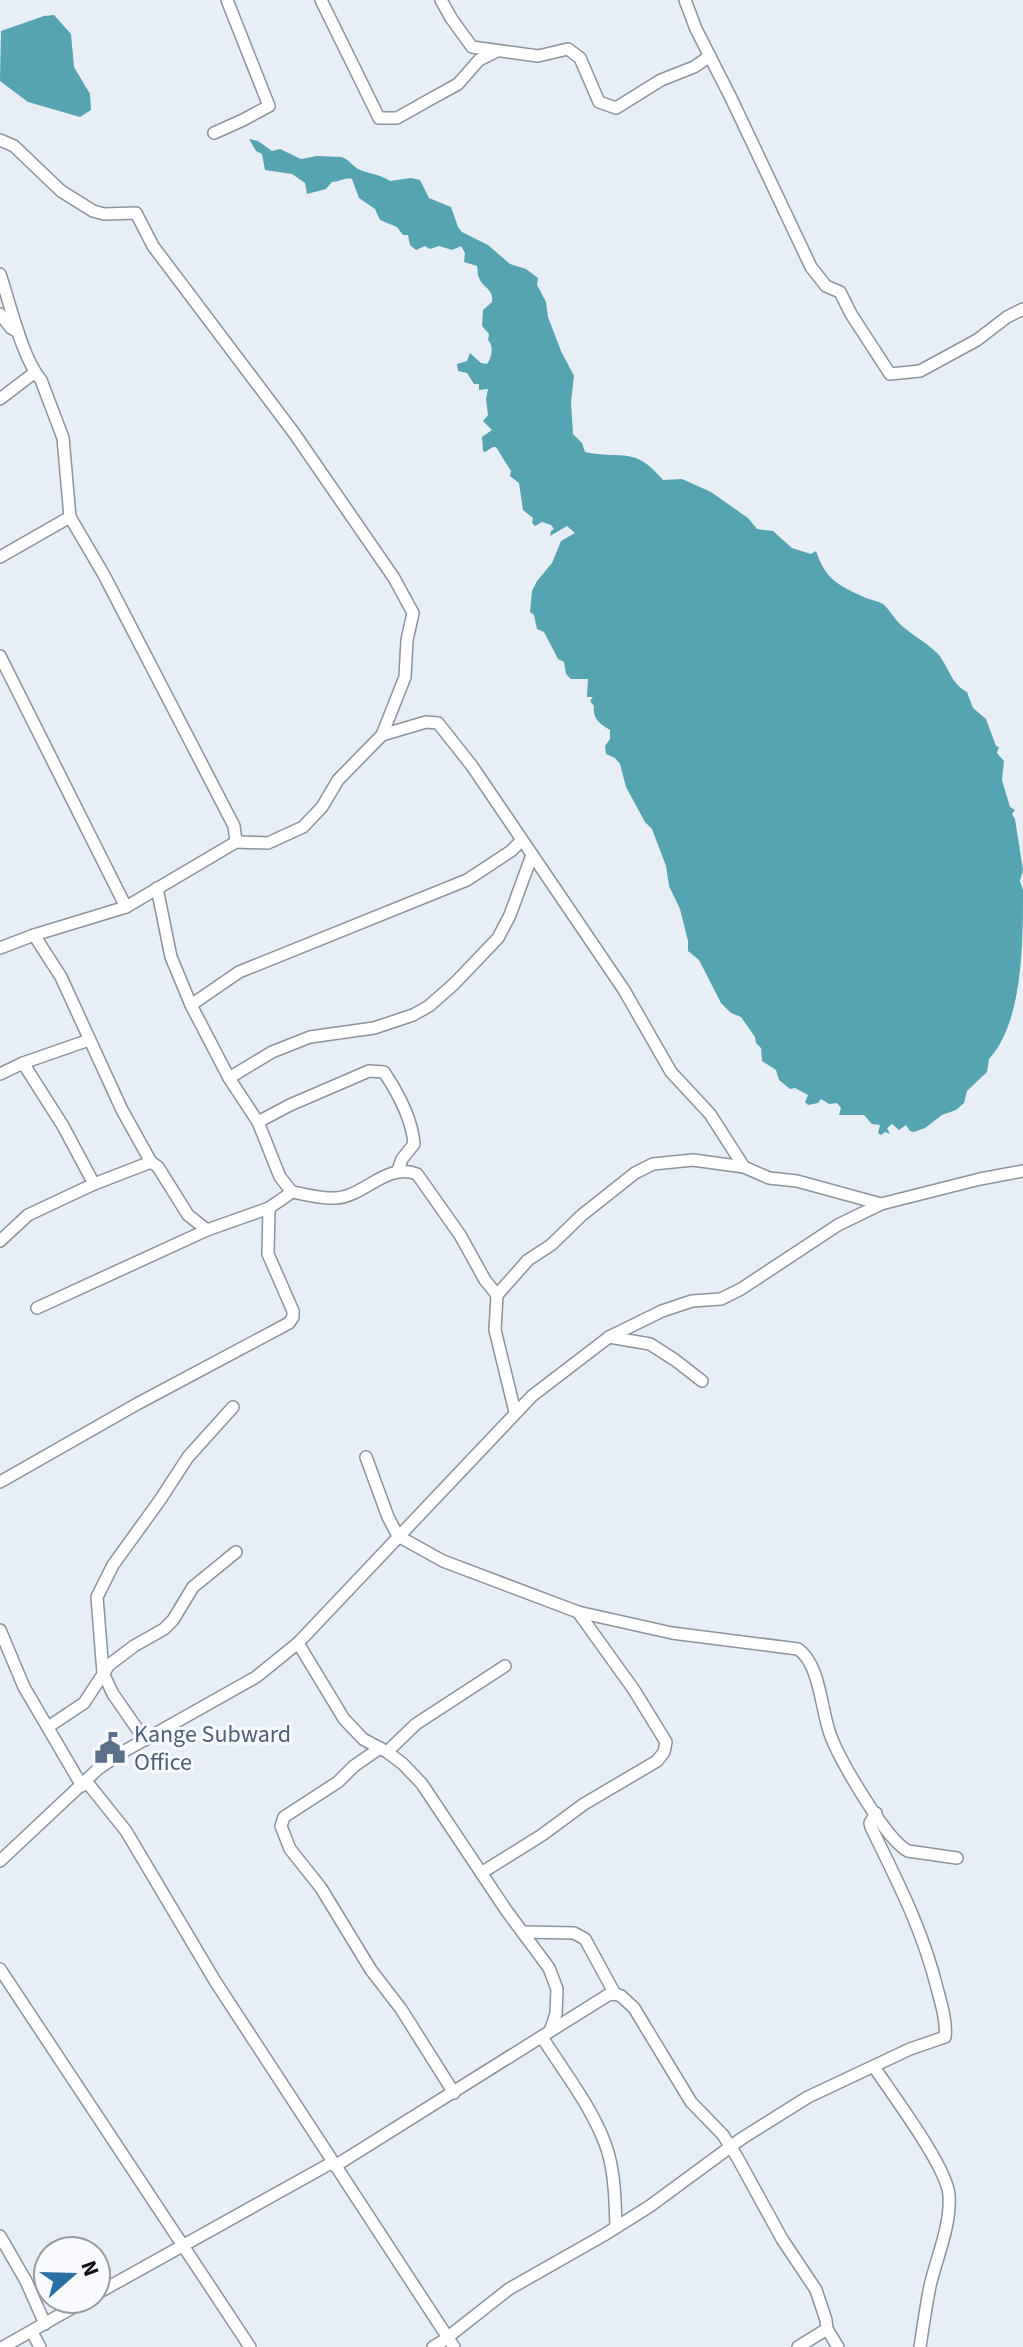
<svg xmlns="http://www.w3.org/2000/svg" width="1023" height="2347" font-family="'Source Sans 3',sans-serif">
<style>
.water{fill:#56a4b1}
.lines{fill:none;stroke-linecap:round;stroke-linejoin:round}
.street-casing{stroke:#8d939b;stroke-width:14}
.street{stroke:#fff;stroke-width:11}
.labels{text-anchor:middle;stroke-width:6;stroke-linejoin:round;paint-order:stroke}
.service-label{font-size:24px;fill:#4e5e75;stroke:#f8fafe;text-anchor:start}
</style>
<rect width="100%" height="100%" fill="#e7eef6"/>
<g class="water">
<path d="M54,15l17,19 3,33 16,27 1,16 -11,7 -52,-15 -28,-21 1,-50 43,-15z"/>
<path d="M249,139l9,2 14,10 8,-2 21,10 16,-3 25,1c7,3 10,8 16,12 11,5 22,5 32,12l21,-3 9,2 9,18 22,9 7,20 4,5 26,13 22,19 16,5 12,9 -1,7 9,17 2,15 13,34 13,25 -3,26 2,32 9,9 3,9c37,8 49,-7 78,28l19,-1 29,13 37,26 9,11 16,2 19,17 19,6 5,-3c10,30 24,35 50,47 5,2 12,3 17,6 7,6 10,13 16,19 11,11 26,18 38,30 12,13 13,30 30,39l6,16 13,11 10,27 3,1 -2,6 7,8 -2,19 8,27 5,3 -3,4 3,5 8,51 -3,11 3,9c0,53 0,132 -34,169l-2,13 -20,19 -3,12 -8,7 -14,5 -17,13 -11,4 -4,-1 -4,-6 -7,5 -7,-6 -5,4 3,6 -5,-2 -4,3 -3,-2 2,-8 -8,-1 -8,-9h-25l2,-7 -4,-5 -8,1 -8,-5 -3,4 -10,2 -3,-3 3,-7 -13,-7 -5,1 -11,-9 -3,-10 -14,-9 -1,-13 -5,-5 -1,-6 -14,-20 -10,-4 -10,-10 -22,-43 -11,-9v-10l-8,-32 -11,-23 -3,-20 -14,-37 -7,-7 -19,-35 -6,-23 -5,-6 -9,-4 -1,-8 5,-7v-9c-8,-5 -18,-10 -16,-24l-4,-5 3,-4h-6l1,-18h-17l-5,-5 -2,-12 -6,-3 -14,-27 -7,-3 -3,-14 -4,-3 2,-21 5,-10 15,-18 9,-22 14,-8 -8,-7 -17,10 1,-5 3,-2 -3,-4 -9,-3 -7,4 -3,-3 1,-5 -10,-8 -4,-27 -9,-7 1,-5 -15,-24h-3l-8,5 -2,-1 -1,-14 10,-7 -9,-9 5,-6 -2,-16 2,-10 -9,1v-6h-5l-7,-11 -9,-2 -1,-7 10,-3 3,-8 11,10 6,1c5,-7 7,-18 1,-24l1,-6 -7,-8 1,-16 9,-8c2,-13 -9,-14 -13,-24 -2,-4 -1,-8 -2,-12l-13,-4 1,-9 -4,-7 -9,4 -13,-4 -9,3 -5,-3 -9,4 -6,-5 -2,-10h-5l-6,-8 -17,-7 -5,-11 -16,-11 -7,-19c-7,-2 -12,3 -20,3l-6,7 -19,5 -2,-11 -13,-9 -27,-4 -3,-16 -6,-3z"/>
</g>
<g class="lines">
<defs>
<g id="street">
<path d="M321,0l58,118h18l32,-18 29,-16 21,-24 18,-9"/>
<path d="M441,0l10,18 21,29 66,9 30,-7 12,9 19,44 17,6 45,-28 33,-13 16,-11"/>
<path d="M685,0l11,29 35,69 80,169 15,19 14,6 11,22 39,60 30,-3 57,-31 30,-23 16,-8"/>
<path d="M214,133l29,-13 26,-14 -42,-106"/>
<path d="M0,140l14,6 47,45 32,20 11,3 32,-1 17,33 141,187 100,145 19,35 -6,27 -2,37 -23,58"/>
<path d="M0,274c10,29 22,84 41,106l22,58 7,79 34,58 130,251 2,16 -110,65 -92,28 -34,13"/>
<path d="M0,314l11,14 7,4"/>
<path d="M0,399l34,-26"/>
<path d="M0,557l70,-40"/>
<path d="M0,656l126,251"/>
<path d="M236,842l32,1 35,-16 19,-20 16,-27 44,-45 44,-13 12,1 34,43 152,224 47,82 39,42 34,53"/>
<path d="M157,888l14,69 20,48 38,73 29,44 22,55 12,15c13,2 30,7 44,6 29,-2 51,-36 81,-24l43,61 25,45 12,15"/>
<path d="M34,935l27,42 61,133 29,52 7,5 30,48 19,15"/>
<path d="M191,1005l48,-33 228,-92 44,-29 11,-11"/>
<path d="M23,1063l40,63 31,58"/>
<path d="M0,1074l23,-11 66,-23"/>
<path d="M229,1078l43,-26 38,-15 64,-9 39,-13 16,-9 25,-22 44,-46 12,-23 22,-60"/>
<path d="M258,1122l32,-17 79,-34 15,1c14,21 28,46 30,72l-12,15 -4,11"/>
<path d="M0,1241l28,-26 66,-31 57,-22"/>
<path d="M37,1308l170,-78 62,-22 23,-16"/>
<path d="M609,1337l41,7 25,16 27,21"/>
<path d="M515,1412l-20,-82 2,-35 31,-35 23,-15 31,-30 53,-42 18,-9 40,-4 51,7 25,11 28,3 84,23"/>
<path d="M366,1457l22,60 10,19 45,25 135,51 94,21 126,16c22,15 23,60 32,85 9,25 56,106 78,117l49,7"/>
<path d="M0,1482l137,-78 152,-81 4,-6v-6l-25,-57 1,-46"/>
<path d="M0,1630l24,57 58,99"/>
<path d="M298,1643l46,76 19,20 24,13 16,12 19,20 84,126 43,58 8,21 -1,25 -6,17"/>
<path d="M48,1727l36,-24 25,-38 25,-19 30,-17 9,-9 20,-33 43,-35"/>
<path d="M145,1740l-32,-46 -10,-21 -6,-76 16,-32 47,-65 28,-43 45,-50"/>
<path d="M380,1748l-26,18 -16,16 -54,35 -3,9 9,23 31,39 50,82 30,39 53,84"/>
<path d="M387,1752l29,-28 89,-58"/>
<path d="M86,1781l40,50 89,150 239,366"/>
<path d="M0,1861l98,-92 23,-16 135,-76 42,-34 234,-247 77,-59 53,-26 30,-10 29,-2 20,-10 97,-64 43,-21 99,-25 43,-8"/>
<path d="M481,1873l61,-38 42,-31 73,-43 7,-9 2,-10 -32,-52 -56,-78"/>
<path d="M523,1932l51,1 11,6 30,55"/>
<path d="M0,1969l250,378"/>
<path d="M542,2037c22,35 50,70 64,109 9,26 9,54 10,81"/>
<path d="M874,2067c18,27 73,100 75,128 2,31 -12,61 -19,91 -4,20 -7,41 -10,61"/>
<path d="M335,2166l273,-171 7,-1 6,2 13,12 57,94 32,33 14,22 45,82 34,51 10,30 1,9 11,18"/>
<path d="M0,2236l26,45 19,43"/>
<path d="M96,2294l237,-132"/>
<path d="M32,2332l8,15"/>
<path d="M448,2337l61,-48 95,-54 46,-29 91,-67 67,-42 102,-48 35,-12c2,-15 -4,-34 -8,-49 -15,-60 -39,-105 -66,-161l-1,-4 6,-10"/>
<path d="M3,2347l85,-48"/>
<path d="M433,2347l15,-9"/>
<path d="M798,2347l29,-18"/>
</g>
</defs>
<use href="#street" class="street-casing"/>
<use href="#street" class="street"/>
</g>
<defs>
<symbol id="civic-bare" viewBox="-9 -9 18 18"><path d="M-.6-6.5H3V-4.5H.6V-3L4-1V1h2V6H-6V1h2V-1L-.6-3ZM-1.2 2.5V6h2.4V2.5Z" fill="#5c6f8a" stroke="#f8fafe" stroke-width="2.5" paint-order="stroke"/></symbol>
</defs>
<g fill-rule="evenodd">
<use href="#civic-bare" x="88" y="1726" width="44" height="44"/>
</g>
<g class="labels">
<g class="service-label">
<text x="134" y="1742">Kange Subward<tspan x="134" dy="28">Office</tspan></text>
</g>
</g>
<g transform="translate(72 2275) rotate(70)"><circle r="38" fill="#f8fafe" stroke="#9a9ca0" stroke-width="2"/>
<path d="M0-6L14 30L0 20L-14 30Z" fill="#2b70a5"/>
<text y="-12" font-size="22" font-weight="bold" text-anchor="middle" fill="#0d0f12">N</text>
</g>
</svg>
